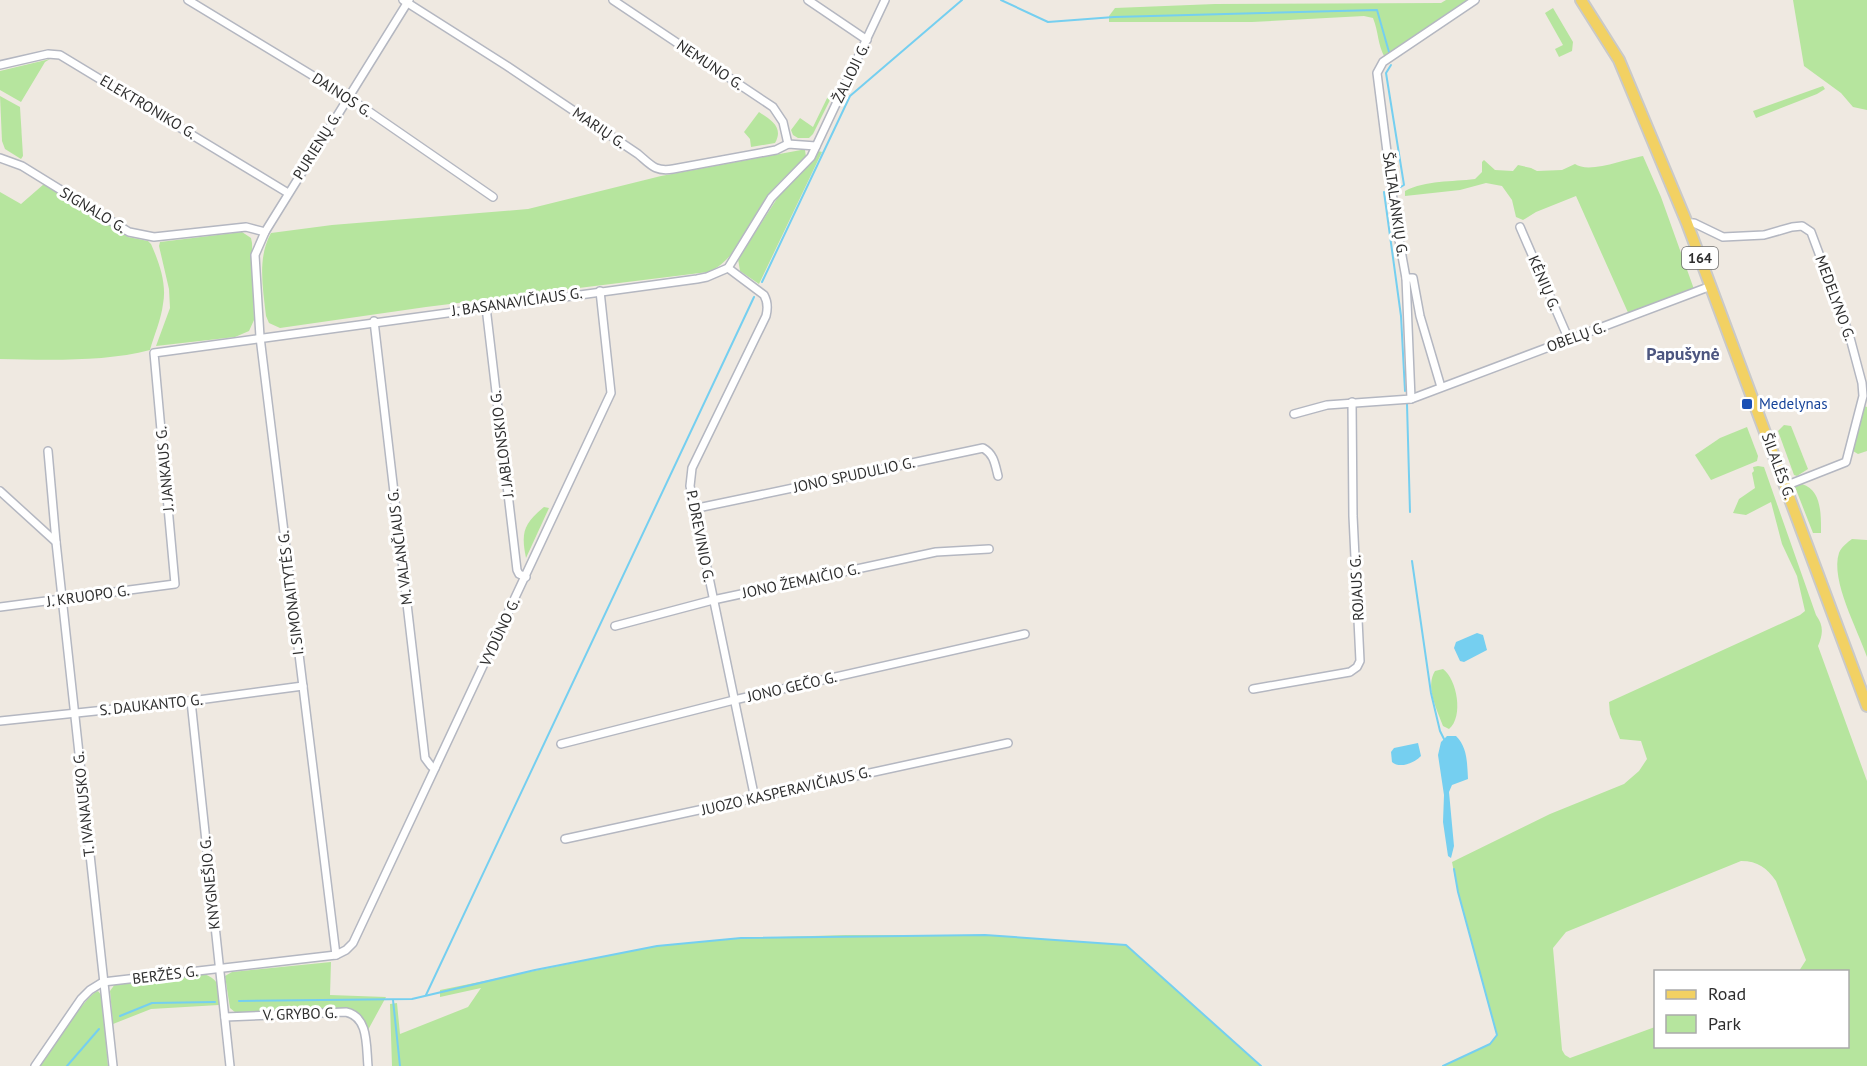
<svg xmlns="http://www.w3.org/2000/svg" width="1867" height="1066" font-family="'PT Sans',sans-serif">
<style>
.green{fill:#b6e59e;fill-rule:evenodd}
.water{fill:#75cff0}
.lines{fill:none;stroke-linecap:round;stroke-linejoin:round}
.stream{stroke:#75cff0;stroke-width:2}
.minor-casing{stroke:#b4b7c1;stroke-width:10}
.primary-casing{stroke:#c9c9c9;stroke-width:14}
.minor{stroke:#fff;stroke-width:7}
.primary{stroke:#f2d163;stroke-width:10}
.transit-dot{fill:#1a4fb4;stroke:#fff;stroke-width:2}
.labels{text-anchor:middle;stroke-width:6;stroke-linejoin:round;paint-order:stroke}
.shield{fill:#fff;stroke:#6d6d6d;stroke-width:1.5}
.shield-label{font-size:14px;font-weight:bold;fill:#2e2e2e}
.street-label{font-size:15px;fill:#2e2e2e;stroke:#fff}
.transit-label{font-size:15px;fill:#164399;stroke:#fff;text-anchor:start}
.quarter-label{font-size:18px;font-weight:bold;fill:#4d5680;stroke:#fff}
</style>
<rect width="100%" height="100%" fill="#efe9e1"/>
<g class="green">
<path d="M1446,0h24l-85,58c-8,-15 -6,-25 -12,-40l-9,-2 -112,6h-143v-6l6,-8 100,-4 226,-1z"/>
<path d="M1793,0h74v110l-14,-3 -12,-14 -37,-27z"/>
<path d="M1553,8l20,34 -1,9 -13,6 -4,-8 8,-4 -18,-32z"/>
<path d="M50,59l-5,3 -24,40 -21,-12v-19z"/>
<path d="M1823,86l2,3 -8,5 -61,24 -3,-7z"/>
<path d="M830,92l3,2 -20,40 -4,4h-11l-5,-3 -2,-5 9,-12 13,9z"/>
<path d="M0,96l20,11 3,49 -2,3 -16,-10 -3,-8z"/>
<path d="M759,112c12,8 25,15 16,31l-24,4 -1,-8 -6,-7z"/>
<path d="M801,150h4l1,7c-12,12 -25,23 -36,36 -21,25 -30,66 -62,79l-282,35 -146,21 -11,-5 -3,-7c-3,-28 -9,-58 5,-83l61,-8 196,-16 133,-33z"/>
<path d="M818,151l4,1 -63,132 -19,-13 -2,-12 42,-65 32,-32z"/>
<path d="M1643,156l18,41 34,95 -65,25 -54,-121 -40,16 -13,8 -7,-3 -4,-17 -10,-14 -16,-3 -26,7 -55,6v-5c21,-11 47,-9 70,-12l7,-7v-10l2,-2 11,10 18,1 5,-6 13,3 6,3 25,-1 13,-6c14,10 50,-5 68,-8z"/>
<path d="M44,184l84,53 20,4 3,3c8,18 16,40 12,60 -2,16 -9,31 -13,46 -45,12 -103,10 -150,9v-167l21,12z"/>
<path d="M242,232l9,6 1,5 2,77 -5,11 -14,6 -79,9 14,-38 -1,-19 -10,-43 1,-4z"/>
<path d="M1864,406l3,1v44l-9,3 -5,-3z"/>
<path d="M1784,425l7,1 17,43 -11,7 -3,-1 -16,-44z"/>
<path d="M1747,427l11,29 -1,5 -46,19 -16,-25 25,-17z"/>
<path d="M1758,466l6,1 52,148c8,11 7,19 2,31l49,135v285h-424l47,-22 7,-9 -39,-143 -6,-30 98,-48 74,-30 15,-13 8,-12 -6,-18 -21,-2 -10,-25 -1,-12 191,-87 5,-4 -8,-35 -15,-32 -11,-42 -25,13 -13,-2 6,-14 16,-11 -3,-15 2,-2 -1,-4zM1741,861c17,0 26,7 35,20l30,79 -7,11 49,1v74h-192l-1,-19 -85,31 -5,-3 -3,-5 -9,-102 13,-16z"/>
<path d="M1802,484c20,6 19,31 19,49h-8l-18,-46z"/>
<path d="M544,507l5,1 -23,50c-5,-25 -3,-34 18,-51z"/>
<path d="M1852,539l15,1v117c-9,-27 -37,-77 -28,-104 2,-6 9,-11 13,-14z"/>
<path d="M1443,669c14,10 21,48 6,60l-6,-3c-6,-17 -18,-39 -8,-55z"/>
<path d="M846,935h139l141,10 135,121h-869l-2,-62 7,-1 3,31 68,-27 13,-19 -41,9v-7l217,-44 84,-8z"/>
<path d="M331,962l-1,33 56,2 -18,33c-5,-14 -8,-19 -23,-22l-109,5 -6,-5 -5,-32 7,-4z"/>
<path d="M204,974c16,6 17,15 15,31l-68,4 -38,15 -3,-33 5,-7z"/>
<path d="M98,991l4,5 6,70h-68c10,-14 45,-71 58,-75z"/>
</g>
<g class="water">
<path d="M1477,633l6,2 4,15 -23,12 -4,-1 -6,-13 2,-6z"/>
<path d="M1447,736h9c12,12 11,28 12,43l-16,6 -3,7 5,54 -3,12 -3,-2 -5,-34 1,-27 -6,-40 3,-13z"/>
<path d="M1418,743l3,13c-7,7 -21,13 -29,6l-1,-10 3,-4z"/>
</g>
<g class="lines">
<g class="stream">
<path d="M1001,0l47,22 66,-5 263,-7 12,42"/>
<path d="M1391,65l-5,8 18,112 -5,3"/>
<path d="M1384,192l17,124 4,75"/>
<path d="M762,282l88,-186 112,-96"/>
<path d="M1407,404l3,108"/>
<path d="M1412,561l19,132 9,38 4,8"/>
<path d="M426,995l328,-698"/>
<path d="M393,1000l7,66"/>
<path d="M239,1001l173,-2 123,-29 122,-24 84,-8 244,-3 141,10 135,121"/>
<path d="M120,1016l32,-13 63,-1"/>
<path d="M67,1066l32,-37"/>
<path d="M1443,1066l47,-22 7,-9 -39,-143 -4,-23"/>
</g>
<defs>
<g id="minor">
<path d="M188,0l160,97 145,100"/>
<path d="M403,0l104,66 131,88c13,11 17,18 35,15l103,-19 12,-6 28,2"/>
<path d="M613,0l160,107 10,15 5,22"/>
<path d="M808,0l59,40"/>
<path d="M0,65l48,-11 12,1 228,138"/>
<path d="M0,158l22,8 107,66 25,5 92,-10 19,5"/>
<path d="M1687,223h7l29,14 41,-2 28,-8 10,-1 9,6 38,102 13,49 1,13 -17,66 -61,24"/>
<path d="M1520,227l49,113"/>
<path d="M728,268l36,27c4,7 4,13 2,21l-74,152 -2,18 65,313"/>
<path d="M1406,278h7l7,38 21,71"/>
<path d="M486,307l31,263 2,4 7,3"/>
<path d="M374,321l51,437 6,8 4,2"/>
<path d="M1411,399l300,-113"/>
<path d="M1294,414l33,-9 84,-6 -5,-121 -10,-55 -19,-150 6,-11 92,-62"/>
<path d="M48,451l8,91"/>
<path d="M0,491l56,51 57,524"/>
<path d="M693,509l290,-61c11,6 12,16 15,28"/>
<path d="M0,607l175,-23 -21,-231 543,-74 10,-2 21,-9 43,-70 40,-41 74,-157"/>
<path d="M615,626l98,-26 223,-48 53,-3"/>
<path d="M1253,689l97,-17 7,-5 3,-6 -7,-145 -1,-114"/>
<path d="M191,701l39,365"/>
<path d="M0,721l191,-20 112,-15"/>
<path d="M561,744l173,-44 291,-66"/>
<path d="M565,839l443,-96"/>
<path d="M336,955l-76,-618 -5,-82 10,-23 144,-232"/>
<path d="M225,1017l121,-5c23,5 20,34 22,54"/>
<path d="M35,1066l46,-67 9,-9 13,-8 233,-27 10,-5 7,-7 258,-550 -11,-102"/>
</g>
<path id="primary" d="M1581,0l38,60 68,163 180,483"/>
</defs>
<use href="#minor" class="minor-casing"/>
<use href="#primary" class="primary-casing"/>
<use href="#minor" class="minor"/>
<use href="#primary" class="primary"/>
</g>
<rect class="transit-dot" x="1741" y="398" width="12" height="12" rx="3"/>
<g class="labels">
<rect class="shield" x="1682" y="247" width="36" height="22" rx="4.5"/>
<g class="shield-label">
<text x="1700" y="263">164</text>
</g>
<g class="street-label">
<text transform="translate(710 65) rotate(34)" y="5">NEMUNO G.</text>
<text transform="translate(851 73) rotate(-64)" y="5">ŽALIOJI G.</text>
<text transform="translate(342 95) rotate(33)" y="5">DAINOS G.</text>
<text transform="translate(148 107) rotate(31)" y="5">ELEKTRONIKO G.</text>
<text transform="translate(599 128) rotate(34)" y="5">MARIŲ G.</text>
<text transform="translate(317 146) rotate(-58)" y="5">PURIENŲ G.</text>
<text transform="translate(1395 204) rotate(82)" y="5">ŠALTALANKIŲ G.</text>
<text transform="translate(93 210) rotate(31)" y="5">SIGNALO G.</text>
<text transform="translate(1544 283) rotate(67)" y="5">KĖNIŲ G.</text>
<text transform="translate(1835 298) rotate(70)" y="5">MEDELYNO G.</text>
<text transform="translate(517 302) rotate(-8)" y="5">J. BASANAVIČIAUS G.</text>
<text transform="translate(1576 337) rotate(-20)" y="5">OBELŲ G.</text>
<text transform="translate(502 444) rotate(-97)" y="5">J. JABLONSKIO G.</text>
<text transform="translate(1778 466) rotate(70)" y="5">ŠILALĖS G.</text>
<text transform="translate(165 469) rotate(-95)" y="5">J. JANKAUS G.</text>
<text transform="translate(854 475) rotate(-12)" y="5">JONO SPUDULIO G.</text>
<text transform="translate(700 536) rotate(79)" y="5">P. DREVINIO G.</text>
<text transform="translate(400 547) rotate(-97)" y="5">M. VALANČIAUS G.</text>
<text transform="translate(801 581) rotate(-12)" y="5">JONO ŽEMAIČIO G.</text>
<text transform="translate(1357 588) rotate(-93)" y="5">ROJAUS G.</text>
<text transform="translate(291 593) rotate(-97)" y="5">I. SIMONAITYTĖS G.</text>
<text transform="translate(88 596) rotate(-8)" y="5">J. KRUOPO G.</text>
<text transform="translate(500 632) rotate(-65)" y="5">VYDŪNO G.</text>
<text transform="translate(792 687) rotate(-13)" y="5">JONO GEČO G.</text>
<text transform="translate(151 705) rotate(-6)" y="5">S. DAUKANTO G.</text>
<text transform="translate(786 791) rotate(-13)" y="5">JUOZO KASPERAVIČIAUS G.</text>
<text transform="translate(84 804) rotate(-96)" y="5">T. IVANAUSKO G.</text>
<text transform="translate(210 883) rotate(-96)" y="5">KNYGNEŠIO G.</text>
<text transform="translate(165 975) rotate(-7)" y="5">BERŽĖS G.</text>
<text transform="translate(300 1014) rotate(-2)" y="5">V. GRYBO G.</text>
</g>
<g class="transit-label">
<text x="1759" y="409">Medelynas</text>
</g>
<g class="quarter-label">
<text x="1683" y="360">Papušynė</text>
</g>
</g>
<rect x="1654" y="970" width="195" height="78" fill="#ffffff" stroke="#ababab" stroke-width="1.5"/>
<rect x="1666" y="990" width="30" height="9" fill="#f2d163" stroke="#ababab" stroke-width="1.5"/>
<text x="1708" y="1000" font-size="18" fill="#2e2e2e">Road</text>
<rect x="1666" y="1015" width="30" height="18" fill="#b6e59e" stroke="#ababab" stroke-width="1.5"/>
<text x="1708" y="1030" font-size="18" fill="#2e2e2e">Park</text>
</svg>
